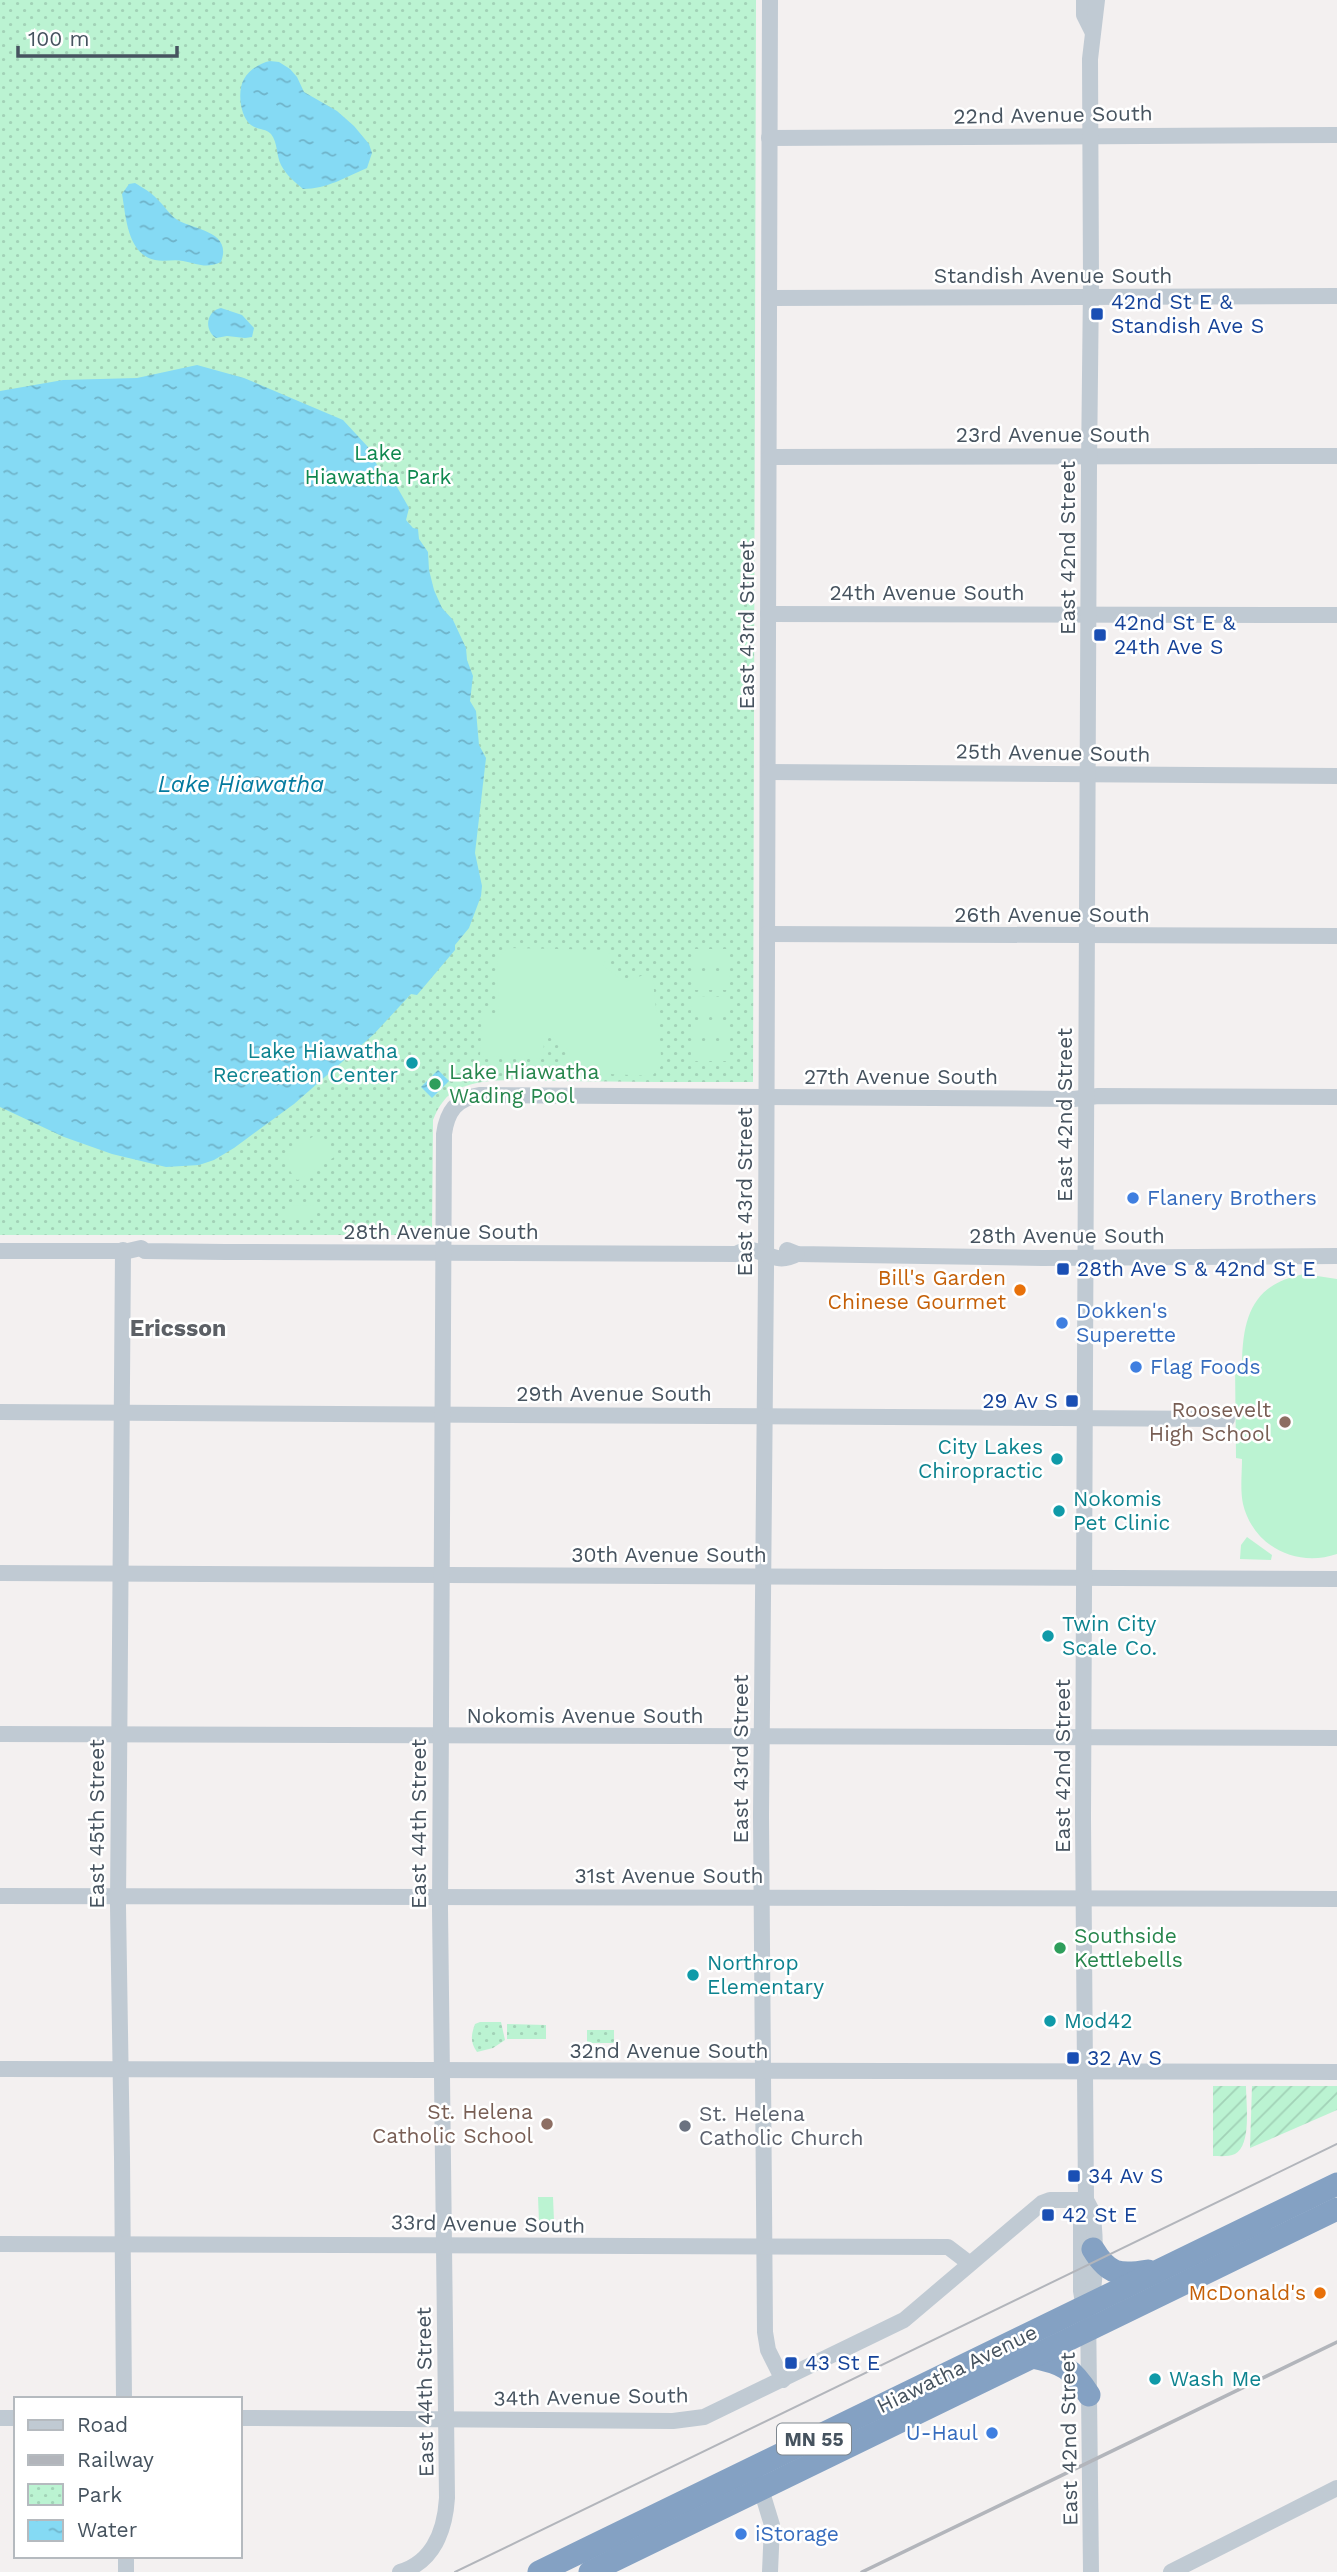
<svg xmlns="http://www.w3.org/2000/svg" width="1337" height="2572" font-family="'Work Sans',sans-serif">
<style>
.park{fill:url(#park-dots)}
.garden{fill:url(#garden-furrows)}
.pitch{fill:#bbf3d2}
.water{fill:url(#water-ripples)}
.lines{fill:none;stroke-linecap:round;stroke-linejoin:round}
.minor{stroke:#c0cad3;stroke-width:16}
.highway{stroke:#84a1c3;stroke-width:23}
.tram{stroke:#b2b5bb;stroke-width:2}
.rail{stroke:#b2b5bb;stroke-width:3.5}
.transit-dot{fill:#1a4fb4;stroke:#fff;stroke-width:2.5}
.culture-dot{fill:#0f9aa8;stroke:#fff;stroke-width:2.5}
.leisure-dot{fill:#2e9e5b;stroke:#fff;stroke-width:2.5}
.shop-dot{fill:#3f7fe0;stroke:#fff;stroke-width:2.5}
.food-dot{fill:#e8710a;stroke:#fff;stroke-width:2.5}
.education-dot{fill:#8d6e63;stroke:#fff;stroke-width:2.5}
.worship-dot{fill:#6b7280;stroke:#fff;stroke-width:2.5}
.labels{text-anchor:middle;stroke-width:5;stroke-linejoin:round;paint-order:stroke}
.shield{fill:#fff;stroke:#7e878f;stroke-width:2}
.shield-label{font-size:19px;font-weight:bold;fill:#46535f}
.street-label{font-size:21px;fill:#46535f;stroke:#fff}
.transit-label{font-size:21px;fill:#164399;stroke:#fff;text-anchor:start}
.park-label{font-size:21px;fill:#0f884f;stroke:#fff}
.culture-label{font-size:21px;fill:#0d838f;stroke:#fff;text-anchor:start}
.leisure-label{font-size:21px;fill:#27864d;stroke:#fff;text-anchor:start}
.shop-label{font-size:21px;fill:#366cbe;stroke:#fff;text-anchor:start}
.food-label{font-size:21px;fill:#c56008;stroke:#fff;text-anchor:end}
.education-label{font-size:21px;fill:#785e54;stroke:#fff;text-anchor:end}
.worship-label{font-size:21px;fill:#5b616d;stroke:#fff;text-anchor:start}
.water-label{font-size:23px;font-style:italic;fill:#037a9f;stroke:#fff}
.neighbourhood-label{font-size:23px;font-weight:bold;fill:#5c6066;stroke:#fff}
</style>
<defs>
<pattern id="park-dots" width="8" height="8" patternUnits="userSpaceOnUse" patternTransform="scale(1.75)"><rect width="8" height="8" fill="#bbf3d2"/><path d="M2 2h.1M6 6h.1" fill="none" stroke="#a2d2b7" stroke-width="1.8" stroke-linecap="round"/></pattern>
<pattern id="garden-furrows" width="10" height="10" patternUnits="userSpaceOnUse" patternTransform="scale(1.75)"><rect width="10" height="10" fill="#bbf3d2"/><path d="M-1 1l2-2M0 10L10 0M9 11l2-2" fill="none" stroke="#a2d2b7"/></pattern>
<pattern id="water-ripples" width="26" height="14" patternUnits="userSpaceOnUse" patternTransform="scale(1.75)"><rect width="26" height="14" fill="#85daf4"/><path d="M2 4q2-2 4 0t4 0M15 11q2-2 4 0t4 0" fill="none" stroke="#6fb3c9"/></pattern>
</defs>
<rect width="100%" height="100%" fill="#f3f0f0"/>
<g class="park">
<path d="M0,0h756l-3,1082c-64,0 -128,0 -193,-1 -31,0 -71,-5 -100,7 -14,6 -22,19 -27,32l-1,115h-432z"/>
<path d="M480,2022h21l4,18 -12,8 -16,4c-7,-10 -6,-17 -2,-28z"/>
<path d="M507,2024l39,1v14h-39z"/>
<rect x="587" y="2030" width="27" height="13"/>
</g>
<g class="garden">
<path d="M1213,2086h33c0,18 6,59 -11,68 -6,3 -15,2 -22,2z"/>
<path d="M1252,2086h85v24l-87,38z"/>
</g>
<g class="pitch">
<path d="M507,948l104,2 -8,15 21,17 28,-10 10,93 -10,11 -86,-4 4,-20 -19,-16 -7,5 -1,18 -63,-3 2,-39h17l-2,-58z"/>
<rect x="692" y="949" width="38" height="18"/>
<path d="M692,973h38l-1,17h-37z"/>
<path d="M692,996l37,1v17h-38z"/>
<rect x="691" y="1020" width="38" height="17"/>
<rect x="691" y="1043" width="38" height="18"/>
<path d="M320,1132l16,24 -38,24 -3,-1 -13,-22z"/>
<path d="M287,1205l30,1v12h-30z"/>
<path d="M1304,1274l33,5v275c-41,14 -84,-8 -94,-50 -3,-14 -1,-31 -1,-45l-6,-1 -1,-94 7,-1c1,-47 11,-79 62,-89z"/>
<path d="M1247,1537l25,18 -1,5 -31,-1 1,-14z"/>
<path d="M538,2197h15l1,24 -15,1z"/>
</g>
<g class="water">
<path d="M270,61l9,1 11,7 7,8 7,15 33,19 17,15 15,18 3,9 -5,15c-21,9 -40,21 -64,21 -8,-7 -17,-14 -22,-24 -5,-10 -3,-22 -10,-31 -5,-6 -14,-4 -20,-9 -11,-8 -14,-34 -7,-46 5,-9 16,-16 26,-18z"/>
<path d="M135,183c8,5 16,9 22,16 7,6 12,15 19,20 16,11 57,11 45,43 -16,7 -22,2 -38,-1 -9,-2 -19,1 -28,-1 -28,-6 -29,-44 -33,-66l7,-10z"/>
<path d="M221,308l21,7 12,13 -2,9 -7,1 -18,-2 -11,2c-12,-8 -10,-27 5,-30z"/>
<path d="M197,365l47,13 99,42 25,27 17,34 8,-1 16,28 -3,12 7,8 5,1 1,10 9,13 1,18 5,20 8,18 11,12 13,28 1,12 6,16 -3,25 6,10 3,34 7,13 -11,95 7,33 -1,10 -12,32 -14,17v5l-38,45 -6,-1 -37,40 -80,70 -60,44 -20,12 -15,5 -33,2 -54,-13 -48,-17 -64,-30v-716l63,-11 74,-2z"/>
<path d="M438,1070l11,11 -17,17 -11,-11z"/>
</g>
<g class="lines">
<g class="minor">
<path d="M770,0l-4,1271 -5,545 4,516 3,18 15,30"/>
<path d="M1084,0v15l8,16"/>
<path d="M769,138l568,-3"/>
<path d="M770,298l567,-2"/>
<path d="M770,457l567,-1"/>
<path d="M768,614l569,1"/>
<path d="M768,772l569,4"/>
<path d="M767,934l570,2"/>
<path d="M123,1250l-5,656 4,251 2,242"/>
<path d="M787,1250l10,4 245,4 295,-2"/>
<path d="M0,1251h128l13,-3 4,3 80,1 511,2c26,-14 34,15 61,0"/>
<path d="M0,1412l1227,7"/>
<path d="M0,1573l1337,6"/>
<path d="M0,1734l1337,4"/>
<path d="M0,1896l1337,3"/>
<path d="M0,2069l1337,3"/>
<path d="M1086,2200l-5,11v80l1,6 6,8"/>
<path d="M0,2244l948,3 21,16"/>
<path d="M0,2418h16"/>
<path d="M240,2418l433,3 31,-4 200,-97 138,-117 8,-3h36"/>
<path d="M761,2489l11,36 -2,47"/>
<path d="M126,2556v16"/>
<path d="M400,2572c34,-10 45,-43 47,-74l-7,-589 4,-775c3,-22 12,-36 36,-39l594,4 24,-3 239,1"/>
<path d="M1091,2572l-3,-267c10,-16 7,-70 5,-90 -1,-5 -4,-10 -7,-15l-3,-382 6,-1352 2,-182 -1,-225 7,-59"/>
<path d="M1171,2572l166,-84"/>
</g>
<g class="highway">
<path d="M1093,2249c15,25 26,27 55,22"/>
<path d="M1032,2357c31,6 40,11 57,38"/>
<path d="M539,2572l798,-388"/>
<path d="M590,2572l747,-363"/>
</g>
<path class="tram" d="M455,2572l882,-428"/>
<path class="rail" d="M862,2572l475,-230"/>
</g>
<g class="transit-dot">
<rect x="1090" y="307" width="14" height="14" rx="3.5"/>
<rect x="1093" y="628" width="14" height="14" rx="3.5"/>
<rect x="1056" y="1262" width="14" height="14" rx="3.5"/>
<rect x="1065" y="1394" width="14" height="14" rx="3.5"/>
<rect x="1066" y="2051" width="14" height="14" rx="3.5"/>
<rect x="1067" y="2169" width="14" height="14" rx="3.5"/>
<rect x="1041" y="2208" width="14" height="14" rx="3.5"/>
<rect x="784" y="2356" width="14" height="14" rx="3.5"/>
</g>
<g class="culture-dot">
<circle cx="412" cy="1063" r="7"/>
<circle cx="1057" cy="1459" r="7"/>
<circle cx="1059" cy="1511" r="7"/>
<circle cx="1048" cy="1636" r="7"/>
<circle cx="693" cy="1975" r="7"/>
<circle cx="1050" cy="2021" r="7"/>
<circle cx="1155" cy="2379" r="7"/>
</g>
<g class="leisure-dot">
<circle cx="435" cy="1084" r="7"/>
<circle cx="1060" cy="1948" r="7"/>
</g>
<g class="shop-dot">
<circle cx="1133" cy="1198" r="7"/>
<circle cx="1062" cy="1323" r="7"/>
<circle cx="1136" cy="1367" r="7"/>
<circle cx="992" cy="2433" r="7"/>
<circle cx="741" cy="2534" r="7"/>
</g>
<g class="food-dot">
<circle cx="1020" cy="1290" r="7"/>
<circle cx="1320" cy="2293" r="7"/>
</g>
<g class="education-dot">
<circle cx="1285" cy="1422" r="7"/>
<circle cx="547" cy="2124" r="7"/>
</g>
<circle class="worship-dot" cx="685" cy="2126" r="7"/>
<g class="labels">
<rect class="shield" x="777" y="2423.5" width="74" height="31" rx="5"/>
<g class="shield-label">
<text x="814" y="2446">MN 55</text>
</g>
<g class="street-label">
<text transform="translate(1053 115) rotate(-1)" y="7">22nd Avenue South</text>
<text x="1053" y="283">Standish Avenue South</text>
<text x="1053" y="442">23rd Avenue South</text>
<text transform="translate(1068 548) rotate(-90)" y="7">East 42nd Street</text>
<text x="927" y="600">24th Avenue South</text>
<text transform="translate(747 625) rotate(-90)" y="7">East 43rd Street</text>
<text transform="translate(1053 753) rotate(1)" y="7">25th Avenue South</text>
<text x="1052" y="922">26th Avenue South</text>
<text x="901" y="1084">27th Avenue South</text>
<text transform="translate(1065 1115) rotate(-90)" y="7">East 42nd Street</text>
<text transform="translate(745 1192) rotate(-90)" y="7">East 43rd Street</text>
<text x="441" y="1239">28th Avenue South</text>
<text x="1067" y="1243">28th Avenue South</text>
<text x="614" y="1401">29th Avenue South</text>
<text x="669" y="1562">30th Avenue South</text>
<text x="585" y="1723">Nokomis Avenue South</text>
<text transform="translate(741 1759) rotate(-90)" y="7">East 43rd Street</text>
<text transform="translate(1063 1766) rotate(-90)" y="7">East 42nd Street</text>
<text transform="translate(97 1824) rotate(-90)" y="7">East 45th Street</text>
<text transform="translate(419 1824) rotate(-90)" y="7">East 44th Street</text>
<text x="669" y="1883">31st Avenue South</text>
<text x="669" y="2058">32nd Avenue South</text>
<text transform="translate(488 2224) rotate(1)" y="7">33rd Avenue South</text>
<text transform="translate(957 2369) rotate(-26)" y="7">Hiawatha Avenue</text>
<text transform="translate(425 2392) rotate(-91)" y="7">East 44th Street</text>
<text transform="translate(591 2397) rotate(-1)" y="7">34th Avenue South</text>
<text transform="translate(1069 2439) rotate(-91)" y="7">East 42nd Street</text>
</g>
<g class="transit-label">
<text x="1111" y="309">42nd St E &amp;<tspan x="1111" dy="24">Standish Ave S</tspan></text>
<text x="1114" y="630">42nd St E &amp;<tspan x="1114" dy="24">24th Ave S</tspan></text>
<text x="1077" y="1276">28th Ave S &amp; 42nd St E</text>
<text x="1058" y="1408" text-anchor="end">29 Av S</text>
<text x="1087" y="2065">32 Av S</text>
<text x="1088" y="2183">34 Av S</text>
<text x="1062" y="2222">42 St E</text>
<text x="805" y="2370">43 St E</text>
</g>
<g class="park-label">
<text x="378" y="460">Lake<tspan x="378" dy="24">Hiawatha Park</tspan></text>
</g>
<g class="culture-label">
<text x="398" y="1058" text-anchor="end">Lake Hiawatha<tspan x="398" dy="24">Recreation Center</tspan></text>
<text x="1043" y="1454" text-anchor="end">City Lakes<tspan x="1043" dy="24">Chiropractic</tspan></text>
<text x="1073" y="1506">Nokomis<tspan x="1073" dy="24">Pet Clinic</tspan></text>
<text x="1062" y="1631">Twin City<tspan x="1062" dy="24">Scale Co.</tspan></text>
<text x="707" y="1970">Northrop<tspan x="707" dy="24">Elementary</tspan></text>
<text x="1064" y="2028">Mod42</text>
<text x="1169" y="2386">Wash Me</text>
</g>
<g class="leisure-label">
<text x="449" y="1079">Lake Hiawatha<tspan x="449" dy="24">Wading Pool</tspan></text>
<text x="1074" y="1943">Southside<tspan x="1074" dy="24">Kettlebells</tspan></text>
</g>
<g class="shop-label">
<text x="1147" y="1205">Flanery Brothers</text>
<text x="1076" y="1318">Dokken's<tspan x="1076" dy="24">Superette</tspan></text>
<text x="1150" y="1374">Flag Foods</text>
<text x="978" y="2440" text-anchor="end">U-Haul</text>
<text x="755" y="2541">iStorage</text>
</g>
<g class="food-label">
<text x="1006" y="1285">Bill's Garden<tspan x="1006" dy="24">Chinese Gourmet</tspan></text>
<text x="1306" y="2300">McDonald's</text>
</g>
<g class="education-label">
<text x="1271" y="1417">Roosevelt<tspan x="1271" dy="24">High School</tspan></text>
<text x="533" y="2119">St. Helena<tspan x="533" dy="24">Catholic School</tspan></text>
</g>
<g class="worship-label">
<text x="699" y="2121">St. Helena<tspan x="699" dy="24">Catholic Church</tspan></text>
</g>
<g class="water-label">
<text x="241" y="792">Lake Hiawatha</text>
</g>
<g class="neighbourhood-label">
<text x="178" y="1336">Ericsson</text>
</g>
</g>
<rect x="14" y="2397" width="228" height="161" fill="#ffffff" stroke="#b5babf" stroke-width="2"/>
<rect x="28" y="2420" width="35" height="10" fill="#c0cad3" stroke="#b5babf" stroke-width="2"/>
<text x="77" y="2432" font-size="21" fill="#46535f">Road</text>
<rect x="28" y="2455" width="35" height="10" fill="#b2b5bb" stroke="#b5babf" stroke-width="2"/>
<text x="77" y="2467" font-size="21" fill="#46535f">Railway</text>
<rect x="28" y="2484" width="35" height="21" fill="url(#park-dots)" stroke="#b5babf" stroke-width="2"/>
<text x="77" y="2502" font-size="21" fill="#46535f">Park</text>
<rect x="28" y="2520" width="35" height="21" fill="url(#water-ripples)" stroke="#b5babf" stroke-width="2"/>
<text x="77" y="2537" font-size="21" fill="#46535f">Water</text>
<path d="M18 46v10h159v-10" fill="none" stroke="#46535f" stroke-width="3.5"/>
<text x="28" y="46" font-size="21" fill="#46535f" stroke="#ffffff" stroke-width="5" paint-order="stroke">100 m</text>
</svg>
